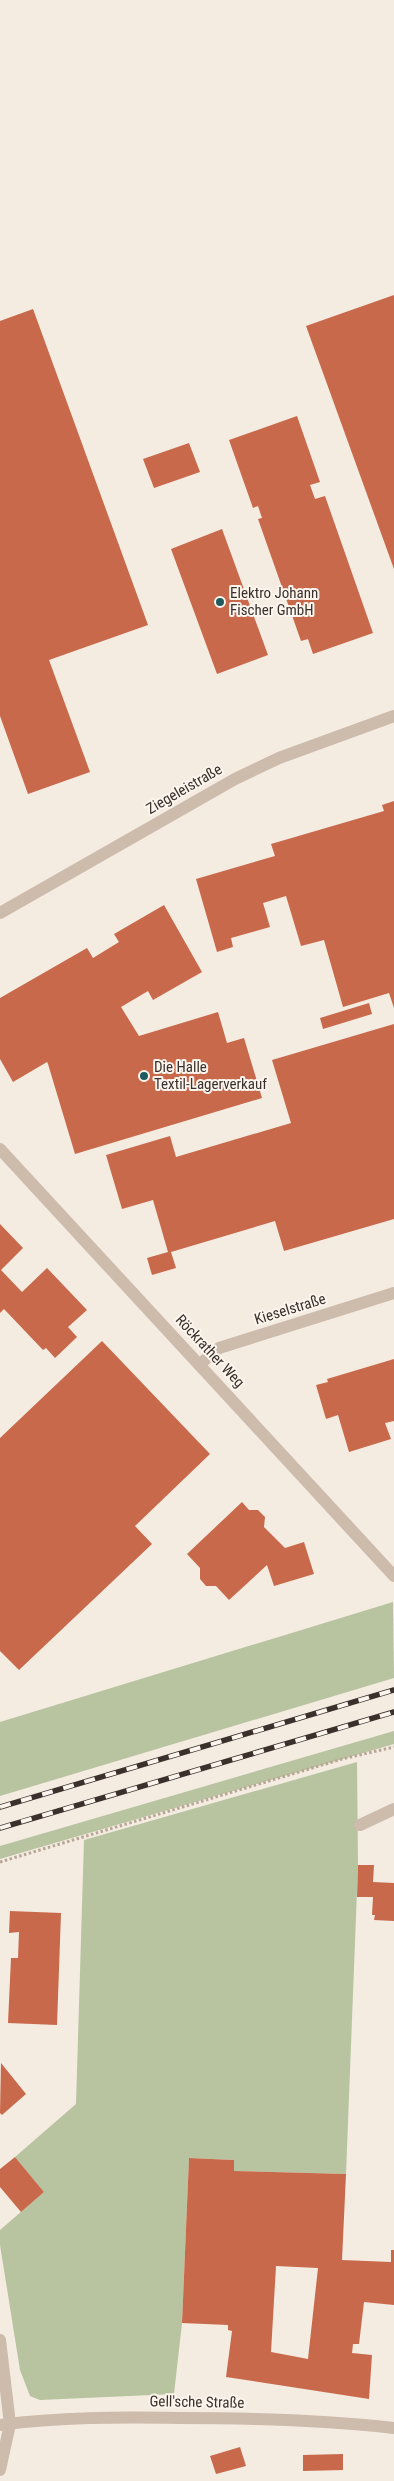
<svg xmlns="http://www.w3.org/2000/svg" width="394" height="2481" font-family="'Roboto Condensed',sans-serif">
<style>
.green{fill:#b8c4a0}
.building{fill:#c8694b;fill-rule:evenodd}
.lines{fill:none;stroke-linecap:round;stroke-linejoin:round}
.path{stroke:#b9a596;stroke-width:3;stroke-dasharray:2.5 2.5;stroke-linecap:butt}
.minor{stroke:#cdbbac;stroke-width:12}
.rail-casing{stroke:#3b302b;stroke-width:5.5}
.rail{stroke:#fbf5ee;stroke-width:4;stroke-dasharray:11;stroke-linecap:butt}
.poi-dot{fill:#1f5a5e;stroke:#fbf5ee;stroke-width:2}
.labels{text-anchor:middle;stroke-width:4;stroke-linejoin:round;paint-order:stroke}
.poi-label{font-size:15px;fill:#3b302b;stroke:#fbf5ee;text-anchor:start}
.street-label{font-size:15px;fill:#3b302b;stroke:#fbf5ee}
</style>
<rect width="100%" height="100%" fill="#f4ebe1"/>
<g class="green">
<path d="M393,1602l1,76 -394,118v-74z"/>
<path d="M394,1731v13l-394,115v-13z"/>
<path d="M357,1762l1,103 -12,309 -112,-3v-11l-45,-2 -7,165 -8,71 -134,6 -10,-4 -10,-26 -20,-125v-15l44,-38 -29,-35 61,-53 8,-264z"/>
</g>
<g class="building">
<path d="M394,295v274l-88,-243z"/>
<path d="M33,309l115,316 -99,35 41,112 -62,22 -28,-78v-395z"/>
<path d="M297,416l23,66 -10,3 5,14 10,-3 48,137 -60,21 -5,-15 -7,2 -43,-122 4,-1 -4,-12 -5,2 -24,-68z"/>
<path d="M189,443l11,29 -46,16 -11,-29z"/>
<path d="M222,529l46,126 -51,19 -46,-125z"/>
<path d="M394,801v207l-5,-15 -46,14 -19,-67 -23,6 -15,-50 -23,7 7,24 -39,11 2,9 -16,5 -21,-73 79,-23 -4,-12 113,-33 -2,-6z"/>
<path d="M164,905l38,67 -49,28 -5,-9 -27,16 18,29 79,-24 9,31 17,-5 18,60 -187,56 -27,-90 -1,-2 -34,20 -13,-23v-61l87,-50 6,10 26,-16 -5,-8z"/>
<path d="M369,1003l3,11 -49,15 -3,-11z"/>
<path d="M394,1024v195l-110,32 -9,-30 -104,31 5,16 -24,7 -5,-17 21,-6 -15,-52 -31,9 -16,-54 64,-19 6,21 115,-34 -19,-63z"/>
<path d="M0,1224l23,24 -22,22 21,22 25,-24 40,42 -19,17 9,10 -22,21 -9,-10 -3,2 -39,-41 -4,4z"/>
<path d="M102,1341l108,113 -75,72 17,18 -133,126 -19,-19v-213z"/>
<path d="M394,1359v62l-9,2 6,16 -42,13 -11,-37 -12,4 -10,-34 12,-3 -1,-3z"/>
<path d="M242,1502l7,8h9l7,7 -1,10 21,21 19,-6 10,32 -40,12 -7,-21 -38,35 -13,-14h-10l-6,-7v-11l-13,-14z"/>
<path d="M358,1865h16l-1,17 21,1v38l-20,-1 1,-5h-3l1,-18h-16z"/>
<path d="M10,1911l51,2 -4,112 -49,-2 3,-65h7l1,-26 -10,1z"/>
<path d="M1,2063l25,31 -24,21 -2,-2z"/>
<path d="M15,2157l29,35 -23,20 -21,-25v-18z"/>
<path d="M189,2158l45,2v11l112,3 -4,86 49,2v-12h3v55l-30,-3 -5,42h-6l-1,9 20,2 -3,44 -143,-22 6,-46 -4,-1v-5l-46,-2zM276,2266l42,2 -10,91 -37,-7z"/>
<path d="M240,2447l6,19 -30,8 -6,-18z"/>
<path d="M343,2454v16l-40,1v-16z"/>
</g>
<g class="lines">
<path class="path" d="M0,1862l342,-103 52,-12"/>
<g class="minor">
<path d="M0,913l235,-134 44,-21 115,-42"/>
<path d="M0,1149l394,427"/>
<path d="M200,1364l19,-16 175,-55"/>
<path d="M360,1825l34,-16"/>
<path d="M0,2340l10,84 -10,46"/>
<path d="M0,2425c59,-8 119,-8 178,-7 72,0 145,2 216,10"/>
</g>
<defs>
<g id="rail">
<path d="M0,1807l394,-117"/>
<path d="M0,1828l394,-116"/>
</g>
</defs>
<use href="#rail" class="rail-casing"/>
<use href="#rail" class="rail"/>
</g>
<g class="poi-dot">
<circle cx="220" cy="602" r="5"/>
<circle cx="144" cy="1076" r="5"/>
</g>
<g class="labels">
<g class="poi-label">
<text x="230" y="598">Elektro Johann<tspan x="230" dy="17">Fischer GmbH</tspan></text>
<text x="154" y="1072">Die Halle<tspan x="154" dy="17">Textil-Lagerverkauf</tspan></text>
</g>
<g class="street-label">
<text transform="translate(184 789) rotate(-30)" y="5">Ziegeleistraße</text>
<text transform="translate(290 1309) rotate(-17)" y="5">Kieselstraße</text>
<text transform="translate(210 1351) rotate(47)" y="5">Röckrather Weg</text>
<text transform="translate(197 2402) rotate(1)" y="5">Gell'sche Straße</text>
</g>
</g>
</svg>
